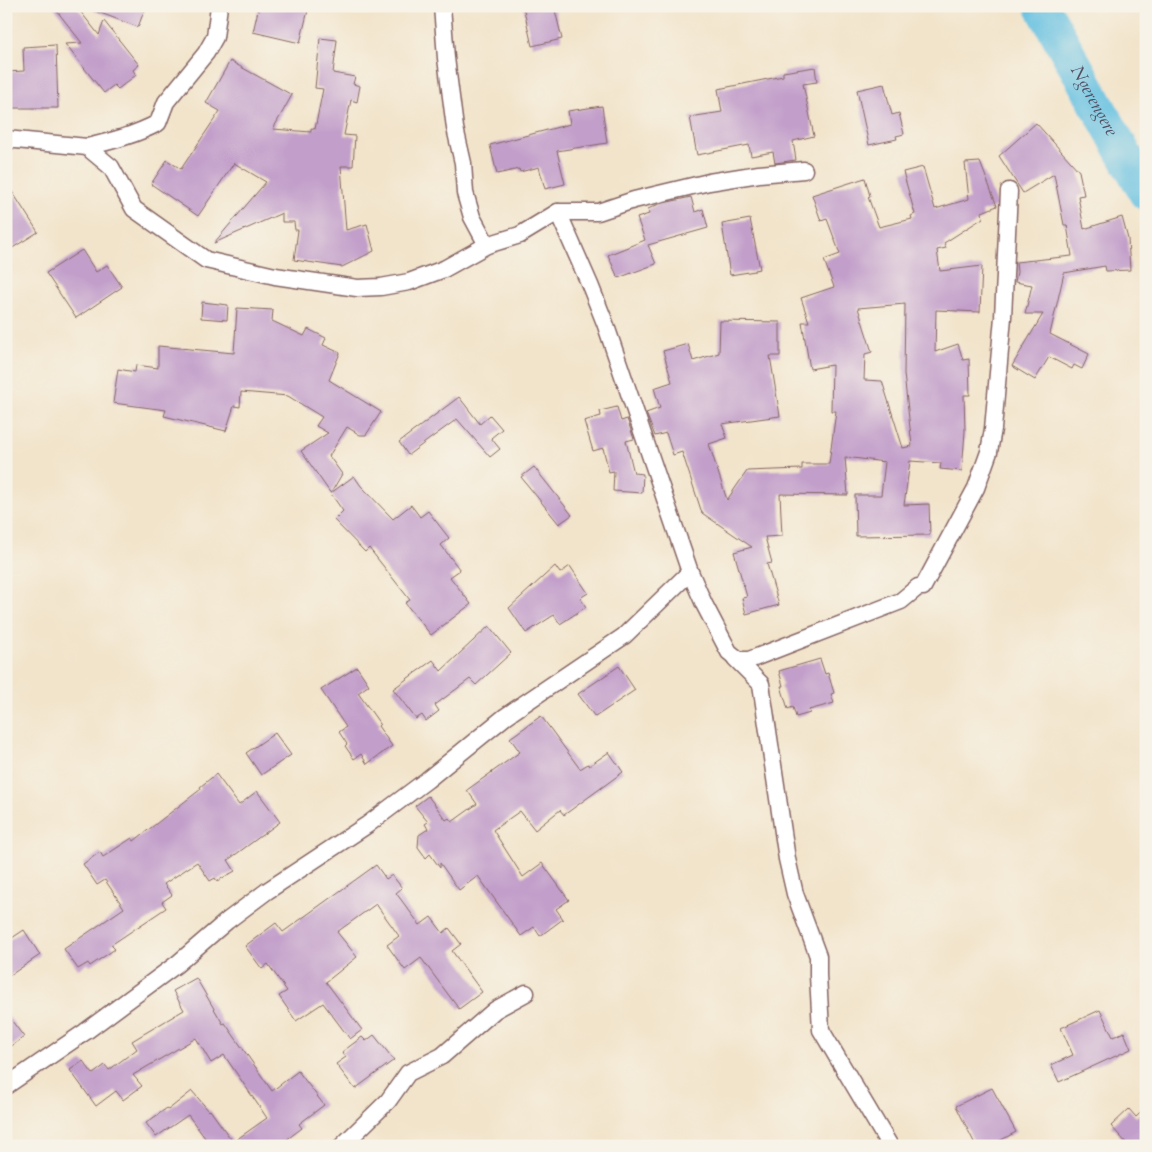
<svg xmlns="http://www.w3.org/2000/svg" width="1152" height="1152" font-family="Cardo,serif">
<style>
.lines{fill:none;stroke-linecap:round;stroke-linejoin:round}
.river{stroke:#63c0e1;stroke-width:35}
.building{fill:#c29fca;fill-rule:evenodd}
.minor-casing{stroke:#856463;stroke-width:19}
.minor{stroke:#fff;stroke-width:16}
.labels{text-anchor:middle;stroke-width:4;stroke-linejoin:round;paint-order:stroke}
.water-label{font-size:18px;font-style:italic;fill:#524f62;stroke:#f7f3e8}
</style>
<rect width="100%" height="100%" fill="#f7f3e8"/>
<filter id="ink" filterUnits="userSpaceOnUse"><feTurbulence type="fractalNoise" baseFrequency=".02" numOctaves="2"/><feDisplacementMap in="SourceGraphic" scale="10" xChannelSelector="R" yChannelSelector="G"/><feConvolveMatrix kernelMatrix="1 2 1 2 8 2 1 2 1" color-interpolation-filters="sRGB"/></filter>
<filter id="wash" filterUnits="userSpaceOnUse"><feTurbulence type="fractalNoise" baseFrequency=".0096" numOctaves="4" result="noise"/><feDisplacementMap in="SourceGraphic" scale="20" xChannelSelector="R" yChannelSelector="G"/><feGaussianBlur stdDeviation="1.12" result="paint"/><feColorMatrix in="noise" values="0 0 0 0 0 0 0 0 0 0 0 0 0 0 0 0 0 1.4 0 .05"/><feComposite in="paint" operator="in"/></filter>
<g filter="url(#wash)">
<rect width="100%" height="100%" fill="#f2e4cb"/>
<g class="lines">
<path class="river" id="s1" d="M1042,6l104,187"/>
</g>
<g id="blocks">
<g class="building">
<path d="M53,6h23l23,29 5,-14 35,44 -6,5 3,5 -18,14 -4,-4 -10,8 -39,-49 17,-1z"/>
<path d="M87,6h59l-8,21 -51,-19z"/>
<path d="M259,6h50l-9,37 -47,-11z"/>
<path d="M523,6h31l8,33 -30,7z"/>
<path d="M320,38l17,2 -4,33 22,4 -2,7 7,2 -3,16 -6,-2 -7,35 11,1 -2,30h-12l5,64 21,-6 7,27 -32,16 -48,-7 4,-30h-3l-1,-8h-12v-9l-68,30 52,-61 -32,-19 -36,53 -47,-32 16,-24 14,9 39,-58 -14,-8 24,-42 62,34 -19,34 38,3v-4l4,1 8,-40 -8,-1z"/>
<path d="M56,45l2,63h-52v-36l18,-1 -1,-24z"/>
<path d="M815,67l2,15 -14,2 11,52 -21,5 3,19 -21,3 -2,-11 -22,4 -2,-11 -52,10 -7,-38 32,-5 -4,-23 65,-13v-4z"/>
<path d="M884,84l8,31 7,-2 5,21 -8,2 1,3 -28,6 -12,-55z"/>
<path d="M602,106l5,37 -50,8 8,33 -20,5 -6,-22 -19,5 -1,-3 -22,5 -7,-29 80,-21 -2,-13z"/>
<path d="M1036,123l43,48 5,24 -6,1 6,33 38,-12 6,22 2,31 -24,1 -1,-5 -41,7 -14,61 39,20 -7,15 -8,-4 -2,4 -23,-12 -14,23 -23,-14 31,-52h-18l7,-29 -17,-3 2,-10 -1,-10 56,-6 -5,-31h-3l-10,-51 -31,19 -24,-37z"/>
<path d="M980,162l17,44 -15,6 1,6 -39,25 2,5 -9,2 3,21 42,-5 -2,46 -44,-2 -1,42 23,-8 5,16 6,-1 1,36h-6l1,36 -3,40 -22,-2 1,-6 -31,-2 -6,44 25,-1 1,31 -74,1 -1,-41h26l4,-33 -40,-5 3,38 -68,-1 2,42 -17,1 7,26 -5,1 12,41 -33,9 -4,-16 5,-1 -13,-45 18,-5 -50,-34 -20,-61 -9,3 -7,-22 -11,3 -9,-23 14,-5 -6,-20 18,-6 -9,-31 25,-7 5,17 26,-8 1,-32 60,1v34h-10l10,60 -58,8 5,14 -18,6 18,56 20,-29 55,-2v-5h27l7,-53h-5l1,-46 -22,4 -8,-47h7l-8,-24 33,-11 -10,-27 16,-6 -13,-35 -6,2 -9,-26 53,-17 5,18 -2,1 11,30 33,-8 -1,-3 4,-2 -12,-42 20,-5 12,42 34,-10 -4,-36zM905,304l-1,70 8,72 -9,2 -21,-67 -18,-1 1,-26 7,-2 -14,-44z"/>
<path d="M6,182l32,50 -32,20z"/>
<path d="M691,197l4,15 8,-3 5,19 -60,17 8,19 -38,14 -10,-23 37,-15 -8,-22 12,-4 -1,-5 11,-5z"/>
<path d="M750,219l10,50 -5,1v1l-25,4 -8,-51z"/>
<path d="M82,250l14,22 11,-7 15,22 -46,31 -30,-45z"/>
<path d="M202,302l26,3 -1,15 -26,-2z"/>
<path d="M237,308l36,2 -1,11 32,15 4,-7 18,9 -3,7 17,8 -11,27 52,32 -15,23h-6l-13,-8 -18,29 13,18 -11,19 23,-17 7,10 32,33 18,-14 9,12 8,-6 21,27 -8,7 19,25 -10,7 21,27 -40,31 -26,-32 5,-3 -41,-52 -4,4 -31,-32 9,-9 -42,-60 27,-18 -12,-7 6,-9 -34,-21 -47,-4 -1,15 -6,-1 -8,25 -62,-15 2,-6 -53,-7 5,-34 17,3 1,-7 22,3v-22l76,7z"/>
<path d="M459,397l21,27 10,-9 12,14 -11,9 9,11 -10,8 -33,-38 -49,36 -9,-13z"/>
<path d="M617,407l4,14 6,-2 7,20 -8,2 8,32 9,1 -1,19 -29,-2 1,-20 -5,1 -6,-24 -10,3 -9,-30 17,-5 -1,-5z"/>
<path d="M534,467l38,48 -13,9 -38,-47z"/>
<path d="M555,566l5,7 10,-7 18,27 -8,5 6,9 -26,17 -6,-9 -28,18 -17,-25z"/>
<path d="M489,626l22,27 -35,32 -6,-6 -35,26 4,6 -13,10 -4,-6 -6,4 -23,-30 40,-29 8,11z"/>
<path d="M820,659l5,15 3,-1 6,20 -3,1 3,9 -25,7 1,3 -14,4 -3,-10 -5,2 -7,-23h2l-4,-15z"/>
<path d="M619,666l16,24 -40,27 -17,-23z"/>
<path d="M357,667l12,18 -11,8 22,31 -2,2 14,20 -25,18 -6,-10 -7,5 -9,-13 2,-2 -8,-12 7,-5 -25,-37z"/>
<path d="M541,716l39,53 8,-5 1,2 20,-14 14,20 -59,43 -4,-5 -25,20 -15,-19 -27,19 30,47 19,-14 27,37 -13,9 7,10 -23,17 -6,-9 -13,9 -43,-60 -19,14 -19,-27v5l-10,-14 -4,4 -8,-11 1,-12 9,-6 -3,-5 3,-2 -13,-16 13,-10 18,24 3,-2 3,4 25,-18 -10,-14 53,-38 -10,-14z"/>
<path d="M275,733l16,22 -30,20 -15,-22z"/>
<path d="M216,774l23,31 18,-14 23,31 -52,38 7,11 -18,10 -2,-3 -5,3 -13,-19 -33,22 8,11 -10,7 4,6 -55,37 4,4 -25,17 -2,-3 -10,6 -14,-20 60,-41 -19,-28 -8,5 -14,-21 17,-12 3,5 29,-19 2,3 67,-52 -1,-2z"/>
<path d="M376,865l10,14 6,-4 10,13 -6,5 24,32 11,-8 12,16 6,-5 12,16 -9,7 30,41 -23,17 -38,-51 -16,12 -18,-25 12,-9 -23,-32 -39,28 20,25 -31,25 36,48 -12,9 -27,-36 -27,18 -17,-25 8,-5 -19,-27 -6,5 -17,-23 31,-23 7,9z"/>
<path d="M24,930l16,25 -34,23v-36z"/>
<path d="M196,978l27,46 2,-1 47,68 26,-20 26,34 -25,19 3,4 -24,18h-67l-23,-31 -32,22 -10,-14 21,-15 1,2 24,-19 17,20 1,-1 23,32 34,-24 -43,-63 -13,8 -15,-25 -63,37 9,11 -19,14 -7,-9 -20,15 -26,-36 13,-9 10,13 12,-9 4,5 28,-21 -5,-8 52,-31 -11,-19z"/>
<path d="M1100,1010l13,27 11,-5 7,17 -72,33 -8,-17 22,-10 -12,-27z"/>
<path d="M6,1013l18,24 -18,13z"/>
<path d="M374,1035l20,25 -39,29 -19,-25 10,-7 -4,-5 20,-15 4,4z"/>
<path d="M992,1088l24,44 -26,14h-14l-20,-40z"/>
<path d="M1146,1108v38h-17l-18,-20 18,-17 7,8z"/>
</g>
</g>
</g>
<g filter="url(#ink)">
<use href="#blocks" fill-opacity="0" stroke="#856463" stroke-width="1"/>
<g class="lines">
<defs>
<g id="minor">
<path d="M442,6l4,52 9,70 8,35 2,30 7,24 15,28"/>
<path d="M6,139l81,8 24,20 23,42 72,51 69,16 82,12 24,-1 28,-5 35,-13 43,-24 33,-10 38,-23h40l36,-12 75,-18 50,-8 45,-4"/>
<path d="M87,147c25,-6 48,-12 71,-24l8,-21 40,-49 9,-16 4,-31"/>
<path d="M558,212l32,73 15,38 85,249 14,32 25,48 10,8h10l152,-59 17,-14h5l53,-99 13,-36 4,-23 10,-112 6,-126"/>
<path d="M735,658l26,26 26,175 8,35 23,62v19l3,55 69,116"/>
<path d="M6,1086l79,-54 92,-68 50,-43 40,-30 100,-66 60,-45 79,-64 118,-80 66,-64"/>
<path d="M342,1146l46,-45 20,-28 34,-17 53,-46 31,-17"/>
</g>
</defs>
<use href="#minor" class="minor-casing"/>
<use href="#minor" class="minor"/>
</g>
</g>
<g class="labels">
<g class="water-label">
<text dy="6" stroke="none"><textPath href="#s1" startOffset="108">Ngerengere</textPath></text>
</g>
</g>
<rect width="1152" height="1152" fill="none" stroke="#f7f3e8" stroke-width="25"/>
</svg>
